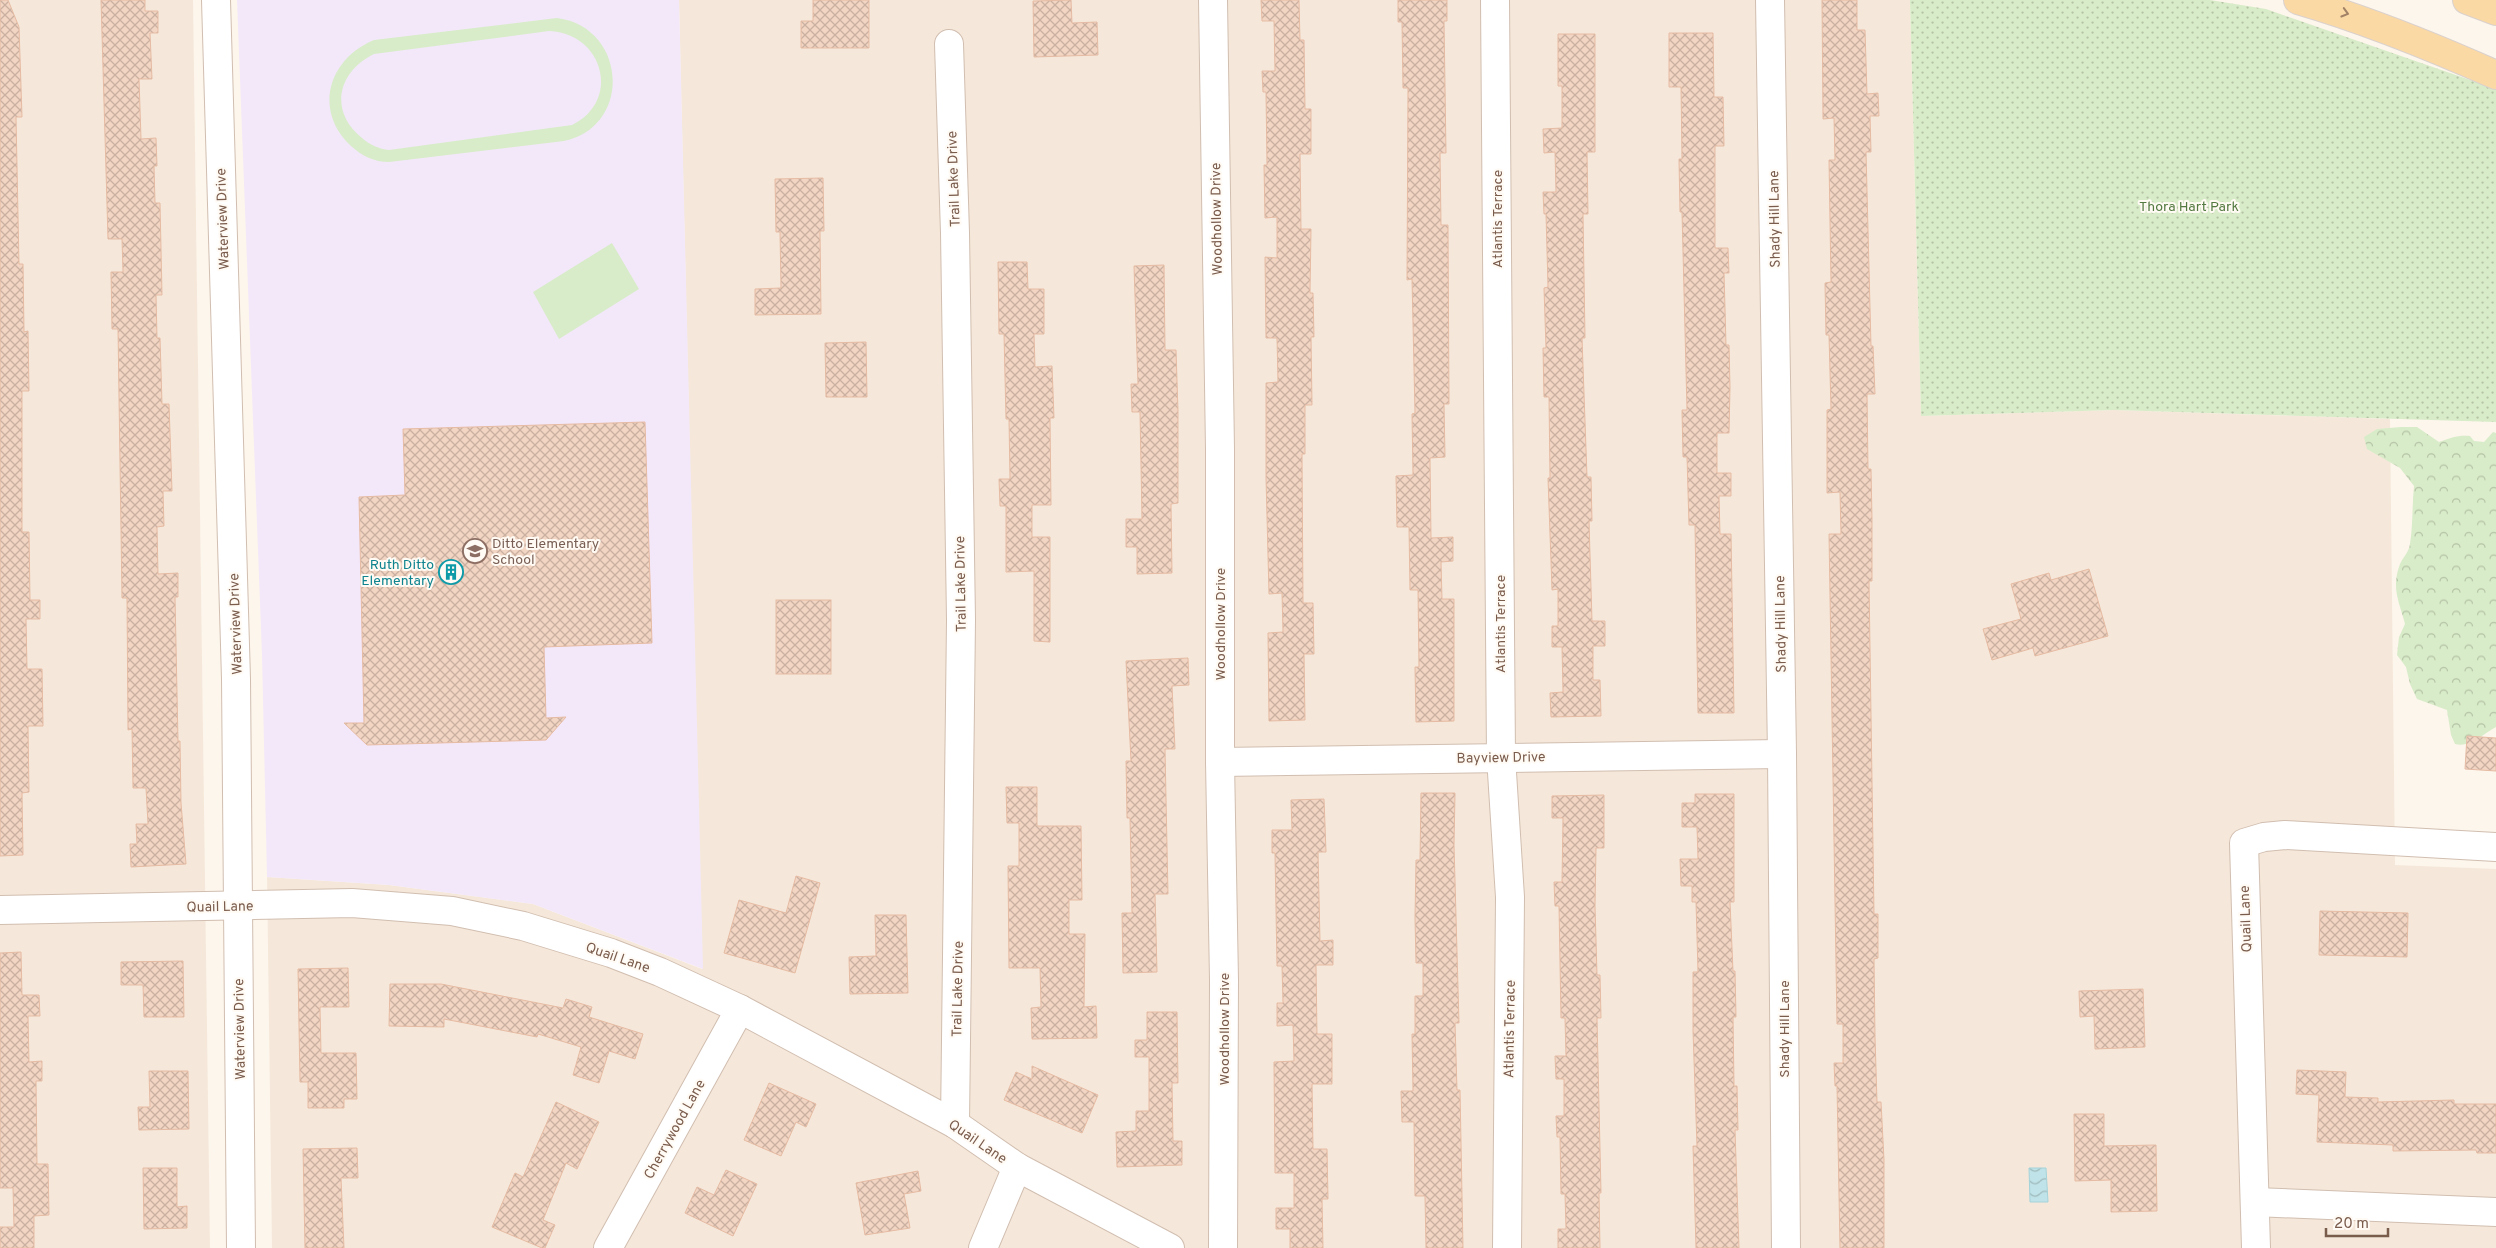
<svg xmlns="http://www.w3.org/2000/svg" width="2496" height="1248" font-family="Overpass,sans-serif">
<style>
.residential{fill:#f5e8da}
.education{fill:#f3e8fa}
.grass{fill:#d8ecc9;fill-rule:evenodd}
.forest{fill:url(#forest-crowns)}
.park{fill:url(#park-dots)}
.water{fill:url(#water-waves);stroke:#a5d3da}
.building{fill:url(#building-cross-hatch);stroke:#e6bba3}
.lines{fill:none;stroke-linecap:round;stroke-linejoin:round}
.minor-casing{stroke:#d1beb0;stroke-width:30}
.major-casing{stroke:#dad1cd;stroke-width:30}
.minor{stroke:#fff;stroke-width:28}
.major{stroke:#fbd9a5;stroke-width:28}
.oneway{stroke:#a18267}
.labels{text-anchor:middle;stroke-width:4;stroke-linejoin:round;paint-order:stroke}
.street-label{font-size:14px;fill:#7a5c4d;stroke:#fffaf3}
.park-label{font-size:14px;fill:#537a41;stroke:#fffaf3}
.education-label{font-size:14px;fill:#785e54;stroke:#fffaf3;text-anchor:start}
.culture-label{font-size:14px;fill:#0d838f;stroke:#fffaf3;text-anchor:end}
</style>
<defs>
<pattern id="forest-crowns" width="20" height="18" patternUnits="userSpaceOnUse" patternTransform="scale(1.25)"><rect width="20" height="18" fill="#d8ecc9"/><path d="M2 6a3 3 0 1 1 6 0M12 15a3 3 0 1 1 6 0" fill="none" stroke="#b4c2a5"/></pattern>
<pattern id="park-dots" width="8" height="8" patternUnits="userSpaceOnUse" patternTransform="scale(1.25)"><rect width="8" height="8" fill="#d8ecc9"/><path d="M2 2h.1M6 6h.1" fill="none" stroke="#b4c2a5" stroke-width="1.8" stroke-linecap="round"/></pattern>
<pattern id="water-waves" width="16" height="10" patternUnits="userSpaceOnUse" patternTransform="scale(1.25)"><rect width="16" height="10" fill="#bfe3e8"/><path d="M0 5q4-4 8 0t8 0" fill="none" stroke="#a0bbbe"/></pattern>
<pattern id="building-cross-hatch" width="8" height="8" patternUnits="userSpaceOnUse" patternTransform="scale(1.25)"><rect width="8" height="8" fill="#f3d5c3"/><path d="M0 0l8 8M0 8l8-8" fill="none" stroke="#cab0a1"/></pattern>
</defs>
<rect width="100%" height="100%" fill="#fdf6ec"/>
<g class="residential">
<path d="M0,0h193l17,1248h-210z"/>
<path d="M679,0h1231l11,416 193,-6 276,9 5,446 101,4v379h-2224l-5,-374v3l122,8 144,19 169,65z"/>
</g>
<path class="education" d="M237,0h442l24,969 -170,-65 -144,-19 -122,-8 -5,-222z"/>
<g class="grass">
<path d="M557,18c70,9 76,108 7,123l-175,21c-15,0 -27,-6 -38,-16 -38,-35 -23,-87 23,-106zM549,31c54,2 73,69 23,94l-183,25c-10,-1 -19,-5 -27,-12 -33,-26 -25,-66 12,-84z"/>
<path d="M612,243l27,46 -80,50 -26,-47z"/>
</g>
<path class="forest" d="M2401,427h16l22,15c12,-4 18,-7 31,-6l4,5 10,1 9,-10 3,1v294c-13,7 -26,21 -41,17l-4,-9 -4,-25 -30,-11 -7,-15 -4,-17 -9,-12 2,-18 6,-13c-6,-23 -14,-36 -5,-60 3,-7 9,-12 10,-20 3,-19 2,-39 4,-58l-14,-18 -33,-19 -3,-12 13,-8z"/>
<path class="park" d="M1910,0h300l56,9 230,80v333l-382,-12 -193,6z"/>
<path class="water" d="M2029,1168h17l2,34h-18z"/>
<g class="building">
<path d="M0,0h8l11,27 3,90h-6l3,147h4l1,68 4,-1 1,60h-7v141h7l1,68h10v19h-14l1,50h15l1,57h-15l1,66 -7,1 1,62 -23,1z"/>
<path d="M101,0h44v11h13v22h-8l2,46h-13l2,60 15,-1 1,28h-3l1,37h5l2,92h-6l1,43h3l2,66h7l3,87h-9l1,35 -7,1 1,47 20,-1v24h-3l3,144h2l1,62 5,61 -55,3 -1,-23h7l-1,-20h12l-2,-36h-13l-1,-59 -4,1 -1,-132h-5l-4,-269h-6l-1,-57h12l-1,-33h-14z"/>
<path d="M813,0h56v48h-68v-27h12z"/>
<path d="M1071,0l1,23 25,-1 1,33 -64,2 -1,-56z"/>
<path d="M1261,0h38l1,40h4l1,69h6v45h-11l1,75h10l-1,64h3l1,44h-3l1,68h-7v49h-3l1,149h10l1,51h-10l1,66 -36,1 -1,-88 15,-1 -1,-39 -13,1 -3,-116v-95l12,-1 -1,-44h-11l-1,-81 12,1v-41l-12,1 -1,-53h3l-1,-73h-3l-1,-21h13l-1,-50h-12z"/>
<path d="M1398,0h49v21h-3l2,132h-6l1,72h7l1,179h-5l1,53 -15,1 1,80 22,-1v24l-12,1 1,37h12v122l-38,1 -1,-55h4l-1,-77h-8l-1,-63h-12l-1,-51 17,-1 -1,-61 3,-1 -3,-134 -5,1 1,-192h-5l-1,-66h-4z"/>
<path d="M1822,0h35v30h8l2,64 11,-1 1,23h-9l1,36h-5l5,194h2l2,48h-8l1,75h3l1,50v62h-3l5,333h4v44l-4,1 1,78 2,65h4l3,58v88h-44l-3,-162h-2l-1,-23h9v-39h-6l-8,-490h12l-1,-42 -13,1v-83l4,-1 -2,-74h-3l-1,-52 6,-1 -2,-122h6l-1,-42 -11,1z"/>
<path d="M1669,33h44l1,64h9l1,49h-9v102h13l1,25h-5l2,72h3l1,42 -1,46h-12v40h14v23h-12l1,38h11l3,179h-36l-3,-188h-6l-2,-68h-4l-1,-47h5l-5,-198h-2l-1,-53h3l-1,-72h-12z"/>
<path d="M1558,34h37v118h-8l1,62h-5l2,124h-3l5,139h4l1,44h-3l3,100h13v25h-12v34h7l1,36 -50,1 -1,-24 13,-1 -1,-45h-10v-21h6v-37l-6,1 -4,-112h2l-1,-81h-5l-1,-49h3l-2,-60 4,-1 -2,-73h-2l-1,-22h13l-1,-40 -11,1 -1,-24 19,-1v-42h-4z"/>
<path d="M823,178l1,53h-4l1,83 -66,1v-26l26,-1 -1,-56h-4l-1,-53z"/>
<path d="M998,262h29l1,27h16v45h-10l1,33 17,-1 2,52h-4l1,87h-19v32h18v105l-16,-1v-70l-28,1v-66h-6l-1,-27h11l-1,-60h-3l-2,-85h-5z"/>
<path d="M1164,265l1,85h11l2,61v92l-7,1 1,69 -35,1v-27h-11v-28h16l-2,-107h-8l-1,-28h7l-4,-118z"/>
<path d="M866,342l1,55h-41l-1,-54z"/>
<path d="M645,422l7,221 -108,4 2,71 20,-1 -20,23 -179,5 -23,-22h20l-5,-226 46,-2 -2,-66z"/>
<path d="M2089,569l19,67 -73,20 -2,-8 -41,12 -9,-31 38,-10 -10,-35 38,-11 2,7z"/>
<rect x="776" y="600" width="55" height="74"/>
<path d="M1188,658l1,27 -17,1 3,63h-10l3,145h-13l2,78 -34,1 -1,-60h10l-2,-95h-3l-1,-57h5l-5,-100z"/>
<path d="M2467,736l29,2v33l-31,-2z"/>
<path d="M1006,787h31v39h44l1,74h-13v34h16l-1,73 12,-1 1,32 -65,1 -1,-31 10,-1 -1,-39h-31l-1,-102h11v-43h-12z"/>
<path d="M1421,793h34l-1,52 5,178h-4l2,67h3l3,158h-37l-1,-52h-10l-1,-74h-12l-1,-31h12l-1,-57h3v-38h8v-33h-7l-1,-45 1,-58h4z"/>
<path d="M1695,794h39v108h-4l3,69h2l1,46h-3l1,69h3l1,44h-3l4,118h-43l-3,-102h4l-4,-115v-59h5l-2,-70h-4v-16h-11l-1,-27h18l-1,-32h-15v-24h13z"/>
<path d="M1604,795v53h-8l-1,58 2,69h3l1,43h-4l4,175h-2l1,55h-42v-19h8l-1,-35h-4l-1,-57h-3l-1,-21h8v-37h-8l-1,-23h11l-1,-38h-4l-2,-112h-4l-1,-24h8l1,-64h-11v-22z"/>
<path d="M1324,799l2,53h-8l2,89 13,-1v25h-17l1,69h15v50h-20l1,65h14l1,50h-6l1,49h-33v-19h-14v-21h18v-35h-19l-1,-111 20,-1 -1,-36 -16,1v-23h6l-1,-37h-5l-2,-113h-3v-23h20l-1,-30z"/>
<path d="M796,876l24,7 -25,90 -71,-20 15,-53 47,13z"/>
<path d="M2320,911l88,2 -1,44 -88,-2z"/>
<path d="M875,915h31l2,78 -58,1 -1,-37 27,-1z"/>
<path d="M21,952l1,43h17l1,21h-12l1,46 13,-1v20h-6l1,83h11l1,51 -15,1v32h-34v-21h14l-1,-39h-13v-235z"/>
<path d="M183,961l1,56h-40l-1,-32h-22v-23z"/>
<path d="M348,968l1,39h-29l1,46h35l1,46h-13v9h-36v-26h-8l-2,-113z"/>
<path d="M390,984h51l122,24 3,-9 26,8 -3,10 54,17 -8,25 -26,-8 -10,32 -26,-8 8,-28 -43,-13 -1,3 -93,-18v8l-55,-1z"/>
<path d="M2143,989l2,58 -50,2 -1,-33 -14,1 -1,-26z"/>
<path d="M1147,1012h30l1,71h-6l1,58h9v24l-65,2 -1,-35 20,-1v-20h13v-54h-14v-17h12z"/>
<path d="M1032,1066l66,29 -16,38 -78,-33 12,-28 16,7z"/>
<path d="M2297,1070l49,2 -1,25 33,1v4l76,-2v4h42v49h-19l-1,-3 -83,1v-6l-76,-3 2,-47 -23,-1z"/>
<path d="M149,1071h39l1,58 -50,1 -1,-23h12z"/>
<path d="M769,1083l47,21 -10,23 -10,-5 -15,34 -37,-16z"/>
<path d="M556,1102l43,20 -22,47 -11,-6 -23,57 12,5 -10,23h-3l-50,-21 23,-54 8,4z"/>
<path d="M2074,1114h30v32l52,-1 1,66 -46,1v-32l-36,1z"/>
<path d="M357,1148l1,30h-17l3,70h-39l-2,-99z"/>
<path d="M143,1168h34v39l10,-1v22l-43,1z"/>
<path d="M726,1170l31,14 -24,52 -48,-23 12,-26 17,8z"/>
<path d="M918,1171l3,20 -17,3 6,34 -45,7 -9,-52z"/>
</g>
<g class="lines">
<defs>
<g id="minor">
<path d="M216,0l20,679 5,569"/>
<path d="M1213,0l7,449v313l4,218 -1,268"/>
<path d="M1495,0l6,757 9,140 -3,351"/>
<path d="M1770,0l12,754 4,494"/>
<path d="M949,44l6,189 6,387 -6,504"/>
<path d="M1220,762l562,-8"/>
<path d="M0,910l352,-7 100,8 71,15 88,27 49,19 80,37 215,115 62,43 153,81"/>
<path d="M2255,1202l241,10"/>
<path d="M608,1248l132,-239"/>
<path d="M983,1248l34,-81"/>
<path d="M2256,1248l-12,-405 20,-6 21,-2 211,12"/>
</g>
<g id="major">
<path d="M2298,0c69,20 133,46 198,75"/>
<path d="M2467,0l29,11"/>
</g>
</defs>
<use href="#minor" class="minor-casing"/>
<use href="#major" class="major-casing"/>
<use href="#minor" class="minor"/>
<use href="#major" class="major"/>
</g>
<defs><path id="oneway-chevron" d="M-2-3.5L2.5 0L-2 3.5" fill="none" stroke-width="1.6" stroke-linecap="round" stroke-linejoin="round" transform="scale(1.25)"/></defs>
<use class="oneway" href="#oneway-chevron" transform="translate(2345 13) rotate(16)"/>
<defs>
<symbol id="school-ring" viewBox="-11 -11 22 22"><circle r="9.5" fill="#fffaf3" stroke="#8d6e63" stroke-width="1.5"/><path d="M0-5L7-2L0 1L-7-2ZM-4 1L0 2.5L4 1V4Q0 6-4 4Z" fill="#8d6e63"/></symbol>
<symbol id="building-ring" viewBox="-11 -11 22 22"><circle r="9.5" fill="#fffaf3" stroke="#0f9aa8" stroke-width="1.5"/><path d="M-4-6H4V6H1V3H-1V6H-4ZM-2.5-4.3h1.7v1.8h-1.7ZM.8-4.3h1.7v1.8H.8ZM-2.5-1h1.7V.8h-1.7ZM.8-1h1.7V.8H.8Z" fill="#0f9aa8"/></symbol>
</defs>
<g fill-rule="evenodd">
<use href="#school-ring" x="461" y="537" width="28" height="28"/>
<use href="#building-ring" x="437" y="558" width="28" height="28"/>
</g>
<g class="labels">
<g class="street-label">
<text transform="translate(953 179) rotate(-92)" y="5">Trail Lake Drive</text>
<text transform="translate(222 219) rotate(-92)" y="5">Waterview Drive</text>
<text transform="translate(1216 219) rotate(-91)" y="5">Woodhollow Drive</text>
<text transform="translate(1497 219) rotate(-90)" y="5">Atlantis Terrace</text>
<text transform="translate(1774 219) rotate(-91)" y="5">Shady Hill Lane</text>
<text transform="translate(960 584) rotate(-91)" y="5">Trail Lake Drive</text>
<text transform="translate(235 624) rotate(-92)" y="5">Waterview Drive</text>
<text transform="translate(1220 624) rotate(-90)" y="5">Woodhollow Drive</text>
<text transform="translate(1500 624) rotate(-90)" y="5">Atlantis Terrace</text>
<text transform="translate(1780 624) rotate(-91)" y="5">Shady Hill Lane</text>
<text transform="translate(1501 757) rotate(-1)" y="5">Bayview Drive</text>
<text transform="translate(220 906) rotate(-1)" y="5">Quail Lane</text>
<text transform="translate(2245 919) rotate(-92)" y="5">Quail Lane</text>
<text transform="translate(618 957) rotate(19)" y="5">Quail Lane</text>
<text transform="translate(957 989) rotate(-89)" y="5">Trail Lake Drive</text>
<text transform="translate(239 1029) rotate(-91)" y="5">Waterview Drive</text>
<text transform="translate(1224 1029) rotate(-90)" y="5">Woodhollow Drive</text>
<text transform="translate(1509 1029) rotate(-89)" y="5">Atlantis Terrace</text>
<text transform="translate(1784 1029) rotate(-90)" y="5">Shady Hill Lane</text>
<text transform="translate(674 1129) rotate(-61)" y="5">Cherrywood Lane</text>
<text transform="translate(978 1141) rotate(34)" y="5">Quail Lane</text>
</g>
<g class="park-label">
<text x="2189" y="211">Thora Hart Park</text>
</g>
<g class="education-label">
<text x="492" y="548">Ditto Elementary<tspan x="492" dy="16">School</tspan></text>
</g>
<g class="culture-label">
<text x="434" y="569">Ruth Ditto<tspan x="434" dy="16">Elementary</tspan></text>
</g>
</g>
<path d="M2326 1228v8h62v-8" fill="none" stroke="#7a5c4d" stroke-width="2.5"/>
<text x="2334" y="1228" font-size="15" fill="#7a5c4d" stroke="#fffaf3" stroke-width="4" paint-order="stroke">20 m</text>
</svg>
